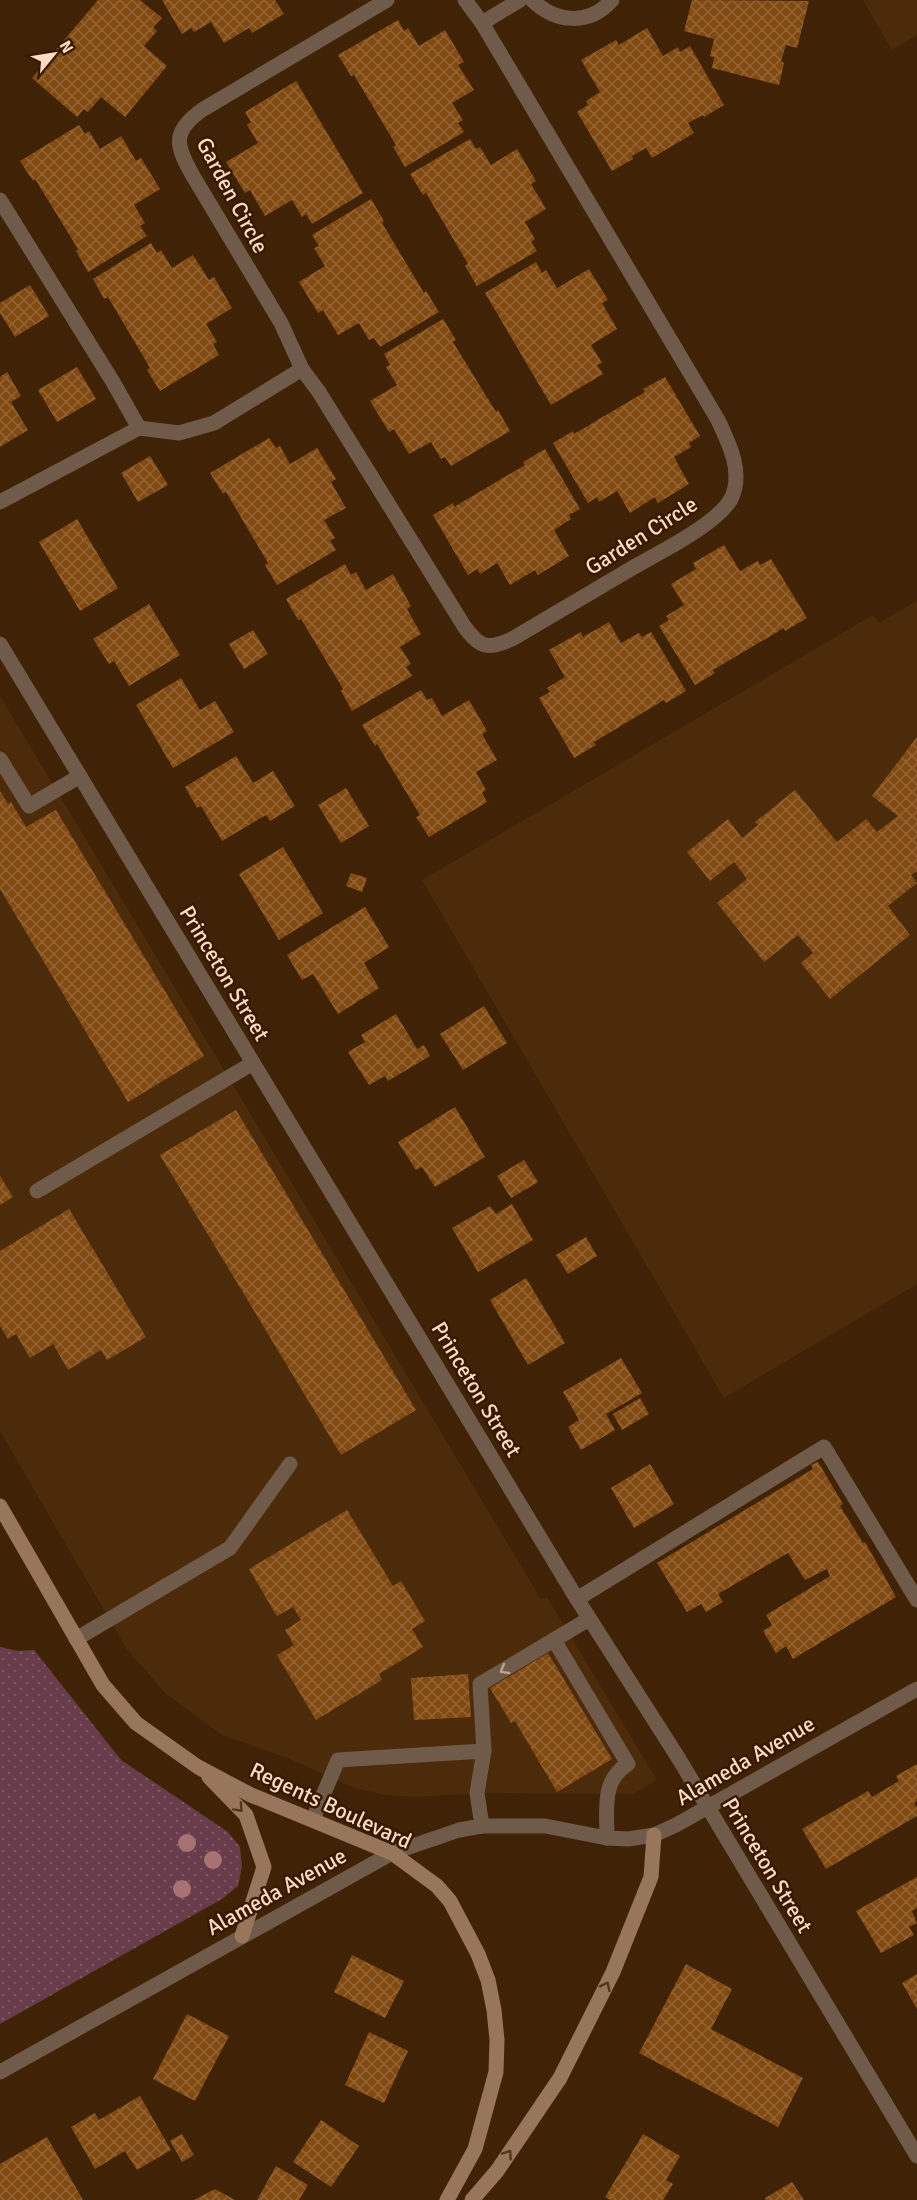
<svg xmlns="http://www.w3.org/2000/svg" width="917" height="2200" font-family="Signika,sans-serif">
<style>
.built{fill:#4c2b0b}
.grass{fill:url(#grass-dots)}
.building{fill:url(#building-cross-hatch)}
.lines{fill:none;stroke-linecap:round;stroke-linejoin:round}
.service{stroke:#705b4b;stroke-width:15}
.minor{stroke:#705b4b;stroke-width:15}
.tertiary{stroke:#705b4b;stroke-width:15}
.secondary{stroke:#97765c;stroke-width:15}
.tree{fill:#a87272}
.oneway{stroke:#bda18c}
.oneway2{stroke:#52351c}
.labels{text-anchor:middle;stroke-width:5;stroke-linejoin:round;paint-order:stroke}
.street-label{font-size:22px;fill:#fcdbc2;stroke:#351900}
</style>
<defs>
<pattern id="grass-dots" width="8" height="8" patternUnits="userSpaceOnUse" patternTransform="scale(1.5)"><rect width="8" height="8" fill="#683c4a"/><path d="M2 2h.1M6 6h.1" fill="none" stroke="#7e5862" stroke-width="1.8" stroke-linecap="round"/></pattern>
<pattern id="building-cross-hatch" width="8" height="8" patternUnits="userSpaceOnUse" patternTransform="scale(1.5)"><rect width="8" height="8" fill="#814a13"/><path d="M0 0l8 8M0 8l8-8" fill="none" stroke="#946434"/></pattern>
</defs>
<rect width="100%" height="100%" fill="#402206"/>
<g class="built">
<path d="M863,0h54v35l-25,15z"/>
<path d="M917,601v683l-193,114 -302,-518 451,-265 6,8z"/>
<path d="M0,696l541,903 6,-2 110,183 -24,14 -156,-1 -61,4 -31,-2 -30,-7 -70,-31 -63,-22 -57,-42 -39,-45 -126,-217z"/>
</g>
<path class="grass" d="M0,1647l18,4 16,-1 87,110 107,72 12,15 2,20 -4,19 -16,13 -222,125z"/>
<g class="building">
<path d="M98,0h42l22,18 -9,9 4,4 -13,15 23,20 -42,51 -24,-20 -13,15 -4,-3 -7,8 -45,-39z"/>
<path d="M162,0h113l9,14 -32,19 -3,-5 -25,15 -13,-21 -17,10 -3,-4 -9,6z"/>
<path d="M692,0l117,1 -12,47 -11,-3 -5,16 3,2 -5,22 -67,-17 2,-11 -4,-1 4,-17 -30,-8z"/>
<path d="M398,20l6,11 4,-3 11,18 26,-16 19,32 -6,3 16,25 -22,13 11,17 -5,3 6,9 -59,35 -12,-20 3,-2 -42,-70 -3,1 -13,-21z"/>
<path d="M647,28l16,28 15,-9 2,5 10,-6 34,59 -20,12 -1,-2 -15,8 6,10 -42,25 -6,-10 -14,8 1,3 -21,12 -35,-59 11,-7 -2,-4 14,-9 -19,-32 35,-20 3,5z"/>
<path d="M296,81l67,112 -51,31 -6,-10 -4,3 -10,-17 -27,16 -15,-26 -5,3 -19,-31 32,-19 -11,-18 4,-3 -6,-10z"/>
<path d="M79,125l6,9 4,-3 11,18 21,-13 15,25 5,-3 19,31 -26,16 11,18 -5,3 7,10 -59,36 -12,-21 2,-2 -43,-70 -2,2 -13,-20z"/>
<path d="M470,139l6,10 4,-2 11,18 26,-16 19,32 -5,3 15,25 -21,13 10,17 -4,3 6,9 -60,35 -12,-20 3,-2 -42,-71 -3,2 -13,-21z"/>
<path d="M371,199l13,22 -2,2 42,70 2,-2 13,21 -59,35 -6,-9 -5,2 -10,-17 -21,12 -15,-25 -5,3 -19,-31 26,-16 -11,-18 5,-2 -7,-11z"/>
<path d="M151,243l6,10 4,-3 11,18 21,-13 16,25 5,-3 18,31 -26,16 11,18 -4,2 6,11 -59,36 -13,-21 3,-2 -42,-71 -4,2 -11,-20z"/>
<path d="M536,262l6,11 4,-3 11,18 32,-19 19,31 -6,3 15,26 -26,16 11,18 -5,2 6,9 -52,31 -66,-112z"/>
<path d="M30,285l19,31 -34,21 -15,-24v-10z"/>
<path d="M443,319l13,21 -3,2 43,70 2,-2 12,21 -59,35 -6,-9 -4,2 -10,-17 -22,12 -15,-25 -5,3 -19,-31 27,-16 -11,-18 4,-2 -6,-11z"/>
<path d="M77,367l19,32 -39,23 -19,-32z"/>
<path d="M7,372l14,24 -10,6 17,28 -28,17v-70z"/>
<path d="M665,377l35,59 -11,7 2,4 -17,10 15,27 -31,19 -3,-6 -25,16 -13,-22 -18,11 -2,-5 -9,6 -35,-60 20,-12 1,3 71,-42 -2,-3z"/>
<path d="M269,438l7,10 4,-2 10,18 27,-16 19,31 -5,3 15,26 -22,12 11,18 -5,3 6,9 -59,35 -12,-20 3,-2 -42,-71 -3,2 -13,-21z"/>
<path d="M545,449l35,60 -11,6 2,4 -17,11 15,26 -31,19 -3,-5 -25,15 -13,-22 -17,11 -3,-5 -9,6 -35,-60 20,-12 1,4 71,-42 -2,-3z"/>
<path d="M150,456l18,29 -30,17 -17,-29z"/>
<path d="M77,519l41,69 -38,23 -41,-69z"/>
<path d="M724,545l16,26 18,-10 2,4 11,-6 36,59 -22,13 -1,-3 -71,42 2,3 -20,12 -36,-59 10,-6 -3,-4 18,-11 -13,-21 25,-15 -3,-6z"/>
<path d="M345,564l6,11 5,-3 10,18 27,-16 18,32 -4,3 14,25 -21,13 11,17 -5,3 6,9 -60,35 -11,-20 2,-2 -42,-70 -3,1 -12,-21z"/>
<path d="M149,604l31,51 -51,31 -15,-25 -5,3 -16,-25z"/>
<path d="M609,622l12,21 18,-10 3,4 9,-5 35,59 -20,12 -2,-3 -70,42 2,3 -22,13 -35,-60 11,-6 -3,-4 18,-11 -16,-27 32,-18 2,5z"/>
<path d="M253,630l15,24 -24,15 -15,-25z"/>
<path d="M181,678l19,32 15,-9 19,31 -61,36 -37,-63z"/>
<path d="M421,690l6,10 5,-2 10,18 27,-16 18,31 -5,3 15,26 -21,12 10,18 -4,3 5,9 -58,35 -13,-20 4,-2 -43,-71 -2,2 -13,-21z"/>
<path d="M917,737v134l-6,4 6,8 -29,23 22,29 -80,64 -29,-36 12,-10 -15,-18 -34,27 -47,-59 30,-24 -13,-17 -24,19 -23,-29 41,-33 14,19 16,-13 -3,-3 40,-32 42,52 29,-23 11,13 21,-16 -26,-20z"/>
<path d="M236,756l17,27 20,-12 22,35 -25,15 -4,-6 -44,26 -21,-35 -4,2 -12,-21z"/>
<path d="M346,788l23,38 -28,17 -23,-38z"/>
<path d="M0,791l8,13 3,-2 15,25 30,-17 148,246 -76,46 -128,-213z"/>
<path d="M283,847l40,66 -44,27 -40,-66z"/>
<path d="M351,873l16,5 -5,14 -16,-6z"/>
<path d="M365,907l24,40 -25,16 15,25 -41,26 -25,-40 -11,6 -15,-25z"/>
<path d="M484,1006l23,37 -44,27 -23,-36z"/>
<path d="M396,1014l21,35 7,-4 6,11 -42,25 -3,-5 -16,9 -21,-33 17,-10 -4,-7z"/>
<path d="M455,1107l30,50 -50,30 -13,-20 -6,3 -18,-28z"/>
<path d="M236,1110l180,300 -75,45 -181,-300z"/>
<path d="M524,1160l14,22 -27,16 -14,-22z"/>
<path d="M0,1176l13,21 -13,8z"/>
<path d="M512,1204l21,36 -55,32 -26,-44 38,-22 6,8z"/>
<path d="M69,1209l77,128 -39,23 -6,-10 -33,20 -15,-26 -23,14 -14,-24 -8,5 -8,-13v-75z"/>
<path d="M586,1237l11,19 -29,18 -12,-19z"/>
<path d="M526,1278l39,65 -37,22 -38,-65z"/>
<path d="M621,1358l21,35 -36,21 9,16 -34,20 -13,-23 11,-7 -16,-28z"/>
<path d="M640,1398l9,16 -27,16 -9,-16z"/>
<path d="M818,1462l25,42 -3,2 23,37 2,-1 31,55 -103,62 -7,-13 -10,7 -13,-22 9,-6 -6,-10 64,-39 -3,-7 -22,11 -17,-27 -70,41 5,8 -17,10 -5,-8 -14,8 -30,-49 156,-94 -2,-4z"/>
<path d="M650,1464l24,40 -40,24 -23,-40z"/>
<path d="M347,1510l46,76 8,-5 24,40 -13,8 11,18 -44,27 3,6 -66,40 -39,-65 17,-10 -9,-15 16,-10 -8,-13 -16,9 -28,-47z"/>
<path d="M548,1653l64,106 -55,33 -42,-71 -4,2 -21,-35z"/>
<path d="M468,1674l3,43 -57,3 -3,-42z"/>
<path d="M917,1764v37l-3,2 3,5v8l-91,53 -24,-40 66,-38 4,6 27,-16 -3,-5z"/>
<path d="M917,1877v31l-5,3 5,12 -8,4 5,8 -33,18 -25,-42z"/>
<path d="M352,1955l52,26 -19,37 -51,-26z"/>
<path d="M686,1964l46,25 -21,40 92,49 -25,49 -139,-74z"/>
<path d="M917,1974v35l-15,-26z"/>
<path d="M187,2014l42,22 -34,65 -42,-22z"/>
<path d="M369,2032l39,19 -24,52 -39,-18z"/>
<path d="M140,2096l31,54 -34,20 -12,-19 -30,18 -24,-42 24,-14 4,7z"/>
<path d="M321,2120l38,26 -28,41 -38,-25z"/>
<path d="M182,2134l12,21 -12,7 -12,-21z"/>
<path d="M643,2134l37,22 -14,24 7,4 -10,16h-53l-5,-3z"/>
<path d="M47,2137l36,63h-83v-36z"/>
<path d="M276,2166l32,19 -9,15h-42z"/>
<path d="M792,2182l12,18h-38l-1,-2z"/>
<path d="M215,2189l20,11h-41z"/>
</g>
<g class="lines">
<g class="service">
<path d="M532,0c24,23 57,26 80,0"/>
<path d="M482,23l38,-23"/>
<path d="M0,200l113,182 26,46"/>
<path d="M0,759l29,47 51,-30"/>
<path d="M37,1191l216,-128"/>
<path d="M577,1599l247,-152 93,153"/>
<path d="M76,1639l154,-91 60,-84"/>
<path d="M554,1640l74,124c-27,16 -21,47 -21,74"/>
<path d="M484,1751l-4,-67 109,-65"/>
<path d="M313,1819l25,-59 146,-9 -7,42 5,33"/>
</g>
<g class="minor">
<path d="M387,0l-185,110c-31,22 -26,36 -9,66l88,147 21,46 17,23 145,234c16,22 23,24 48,13 41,-24 82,-48 122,-72 26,-15 83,-43 97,-68 13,-26 -2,-56 -13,-79l-236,-397 -17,-23"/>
<path d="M0,502l139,-74 40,5 35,-10 88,-54"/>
<path d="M0,644l577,955 102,160 238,397"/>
</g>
<path class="tertiary" d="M0,2072l392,-219 67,-23 23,-4h63l62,12 21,1 26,-4 22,-10 241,-136"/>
<g class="secondary">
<path d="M0,1506l103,179 33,38 62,44 53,28 141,58 45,33 13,15 28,53 10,26 6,30 3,30 -1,32 -21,77 -28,51"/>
<path d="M209,1777l37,38 18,52 -22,69"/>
<path d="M472,2200l25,-29 63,-93 53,-106 38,-95 3,-42"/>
</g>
</g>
<g class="tree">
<circle cx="187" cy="1843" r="9"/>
<circle cx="213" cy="1860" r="9"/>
<circle cx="182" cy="1889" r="9"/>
</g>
<defs><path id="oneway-chevron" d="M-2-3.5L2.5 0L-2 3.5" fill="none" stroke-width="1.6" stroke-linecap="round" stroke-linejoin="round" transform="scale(1.5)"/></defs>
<use class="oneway" href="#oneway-chevron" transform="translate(504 1670) rotate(149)"/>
<g class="oneway2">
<use href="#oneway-chevron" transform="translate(239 1808) rotate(47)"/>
<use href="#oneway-chevron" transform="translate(606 1986) rotate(-64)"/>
<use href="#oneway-chevron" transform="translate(508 2154) rotate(-56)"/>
</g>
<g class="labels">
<g class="street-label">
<text transform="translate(233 195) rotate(62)" y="8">Garden Circle</text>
<text transform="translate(641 535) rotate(-32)" y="8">Garden Circle</text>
<text transform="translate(225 973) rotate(59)" y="8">Princeton Street</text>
<text transform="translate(477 1389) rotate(59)" y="8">Princeton Street</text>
<text transform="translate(745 1760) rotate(-30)" y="8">Alameda Avenue</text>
<text transform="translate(331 1805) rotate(25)" y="8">Regents Boulevard</text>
<text transform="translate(768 1865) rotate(59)" y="8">Princeton Street</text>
<text transform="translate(276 1891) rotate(-29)" y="8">Alameda Avenue</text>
</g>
</g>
<g transform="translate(54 54) rotate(60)" stroke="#351900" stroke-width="4.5" paint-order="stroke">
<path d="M0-4.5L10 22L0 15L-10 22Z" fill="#fcdbc2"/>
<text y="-9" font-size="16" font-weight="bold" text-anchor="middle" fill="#fcdbc2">N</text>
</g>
</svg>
